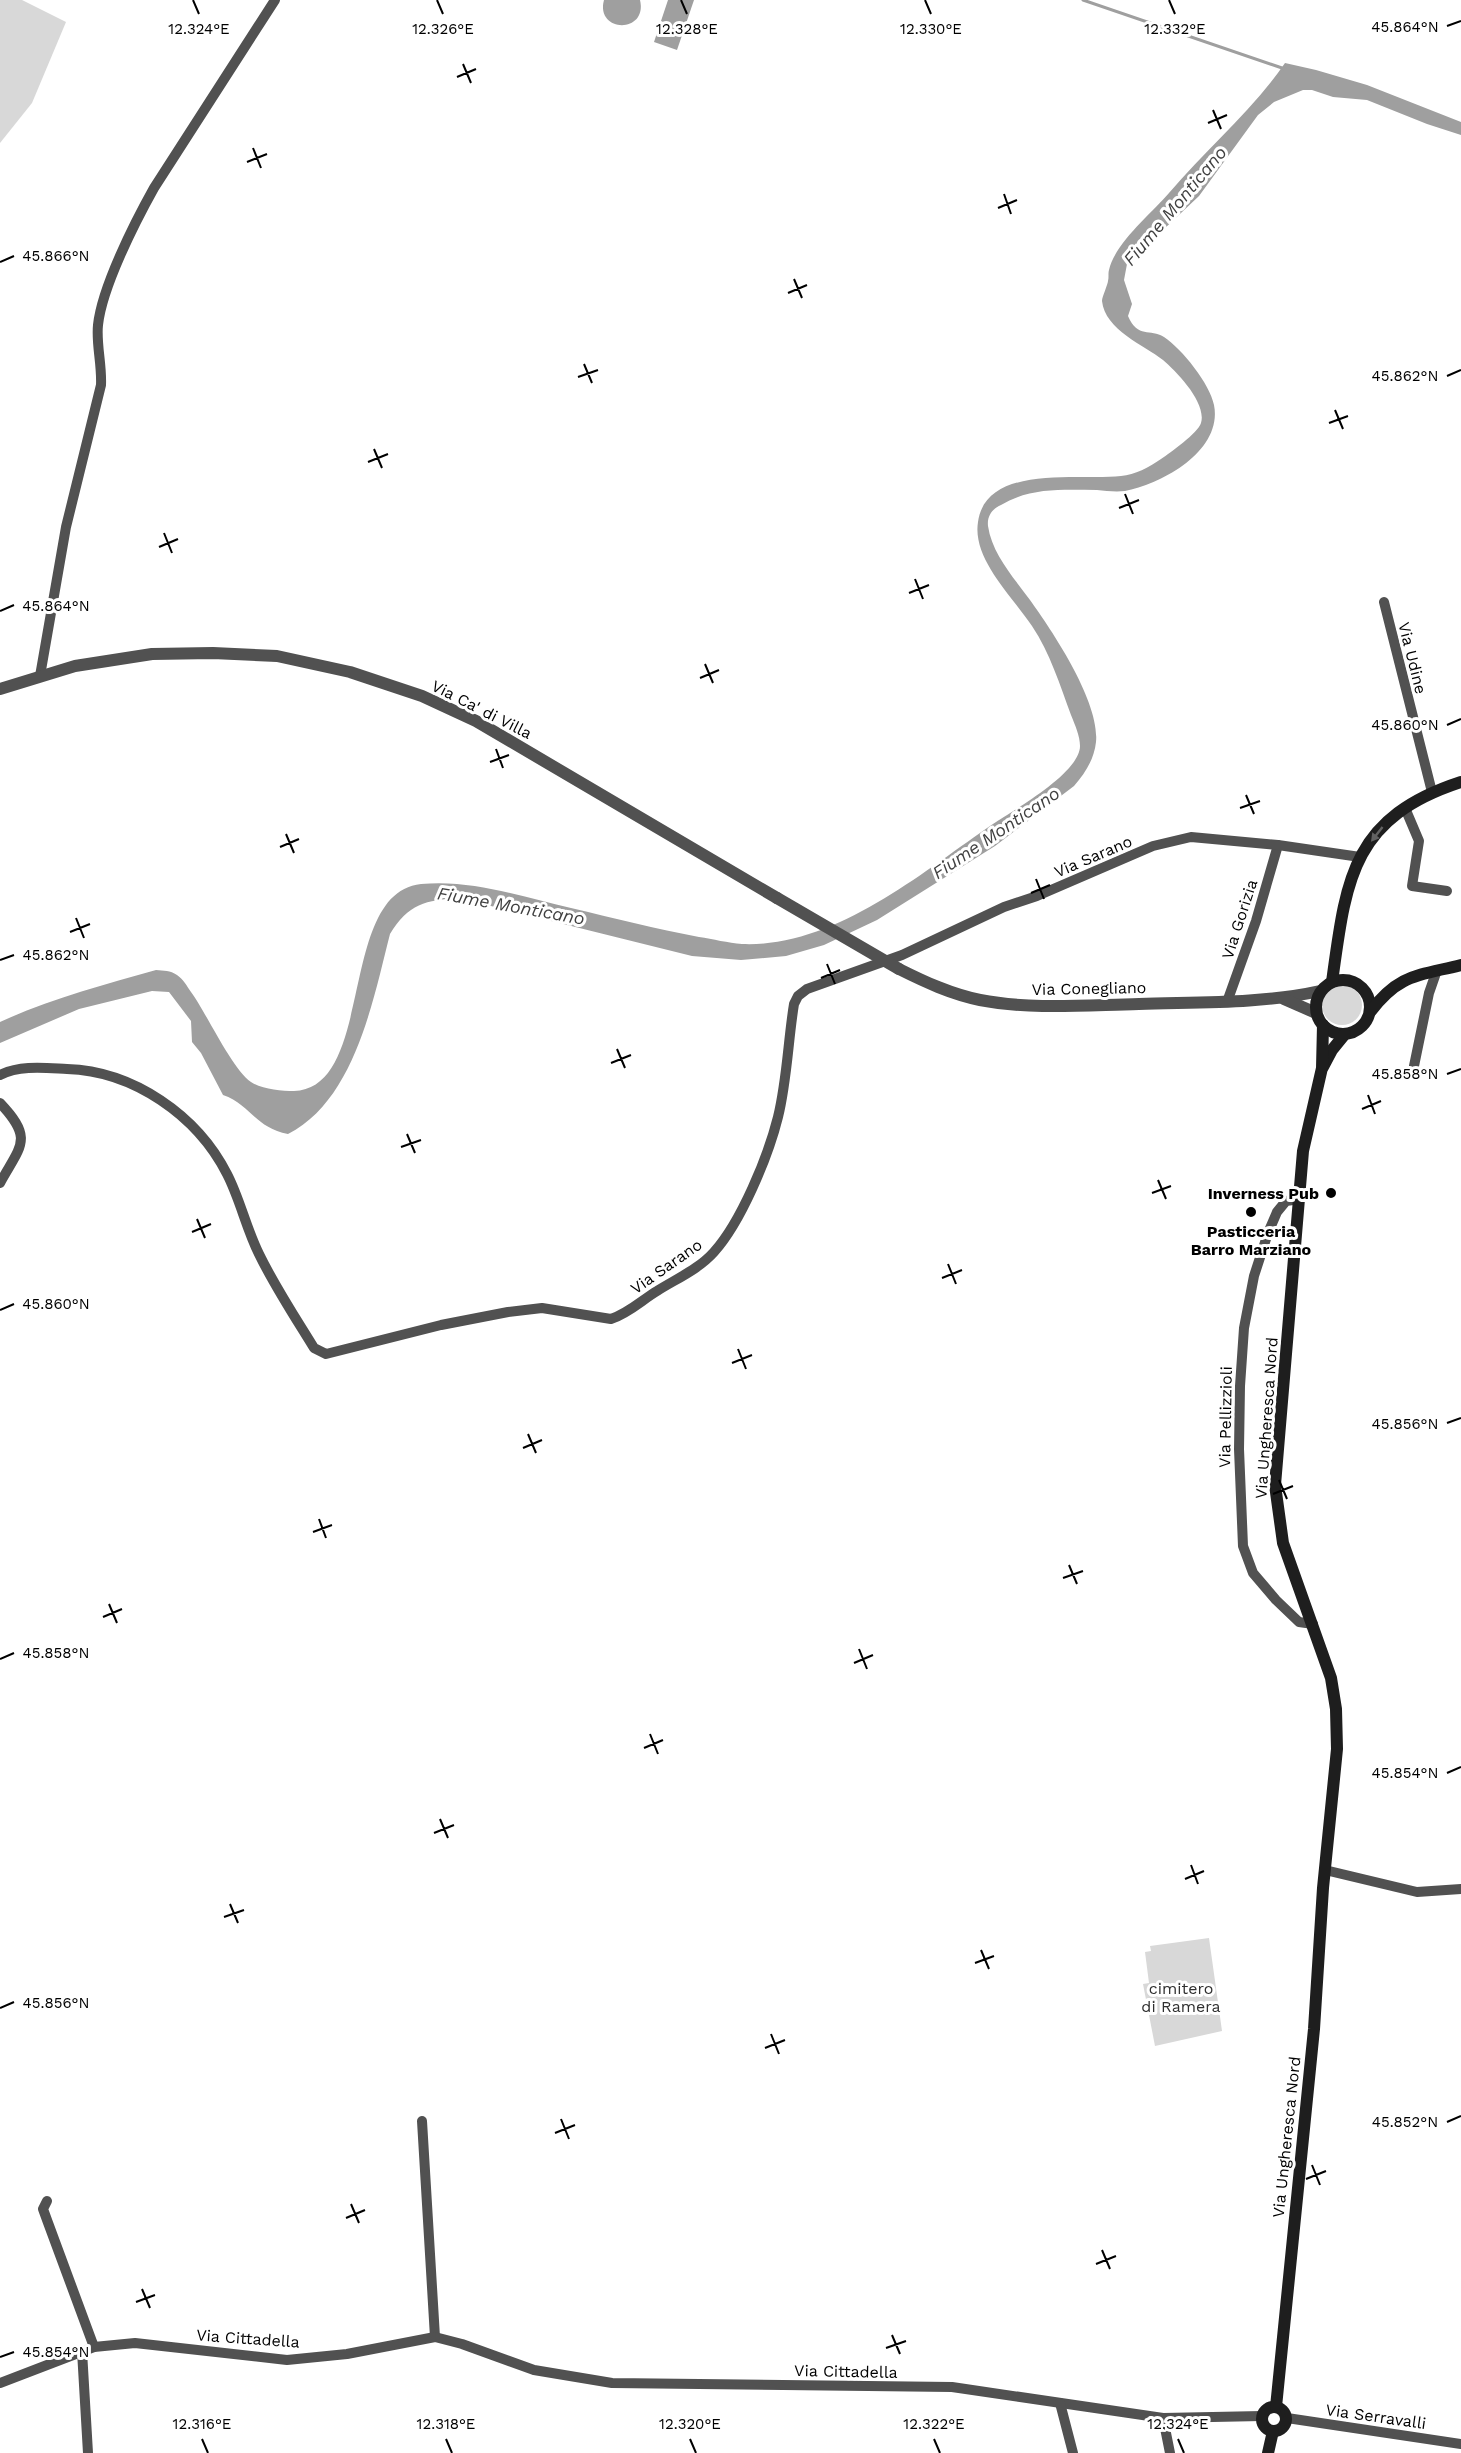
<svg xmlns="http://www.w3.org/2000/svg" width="1461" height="2453" font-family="'Work Sans',sans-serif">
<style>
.green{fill:#d8d8d8}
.water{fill:#9f9f9f}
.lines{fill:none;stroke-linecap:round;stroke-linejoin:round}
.stream{stroke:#9f9f9f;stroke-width:3}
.minor{stroke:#515151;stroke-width:10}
.tertiary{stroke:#515151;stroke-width:12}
.secondary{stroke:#1e1e1e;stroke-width:12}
.tertiary-bridge{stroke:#515151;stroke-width:12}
.oneway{fill:#626262}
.ticks{fill:none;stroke:#000;stroke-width:2}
.poi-dot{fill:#000;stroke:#fff;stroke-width:2}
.labels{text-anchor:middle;stroke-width:6;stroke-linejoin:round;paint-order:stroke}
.street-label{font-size:16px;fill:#000;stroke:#fff}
.poi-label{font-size:16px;font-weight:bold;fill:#000;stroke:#fff;text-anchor:end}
.park-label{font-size:16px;fill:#2f2f2f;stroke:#fff}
.water-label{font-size:18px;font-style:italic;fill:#404040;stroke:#fff}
.ticks-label{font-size:15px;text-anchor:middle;fill:#000;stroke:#fff;stroke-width:6;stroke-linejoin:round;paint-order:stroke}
</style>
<rect width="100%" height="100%" fill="#fff"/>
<g class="green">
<path d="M0,0h22l44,22 -34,81 -32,40z"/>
<circle cx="1342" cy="1005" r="20"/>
<path d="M1209,1938l13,93 -67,15 -12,-62 6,-1 -4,-31 6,-1 -1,-5z"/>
</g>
<g class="water">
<path d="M604,0h36c8,34 -45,33 -36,0z"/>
<path d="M668,0h26l-17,50 -23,-8z"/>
<path d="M1285,63l31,7 51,15 94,37v13l-34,-11 -60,-24 -34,-3 -21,-7h-9l-29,12 -16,13 -59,81 -72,68 -3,16 8,24 -4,12c10,23 22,12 36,21 18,12 46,47 50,68 9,46 -52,79 -89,86 -9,1 -19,0 -28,-1 -34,0 -66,-3 -96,15 -9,4 -14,11 -13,21 4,28 26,52 42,74 23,32 70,102 66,142 -2,18 -11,31 -22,44l-79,60 -118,74 -53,25 -38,11 -45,4 -49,-4 -233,-58c-33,2 -51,6 -69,36 -17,66 -35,166 -102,200 -33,-6 -38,-30 -65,-39l-22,-42 -9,-11 -1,-21 -22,-29 -17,-1 -73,18 -79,34v-21c50,-23 103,-37 156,-52 8,1 14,0 21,5 6,4 10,11 14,17 16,22 41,77 60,90 11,7 30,9 43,9 82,-3 43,-198 127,-207 51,-5 101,13 150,24 43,10 85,21 128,29 14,2 29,6 43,7 92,4 179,-71 251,-120 21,-14 87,-51 87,-78 0,-10 -5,-21 -9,-31 -11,-30 -21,-62 -39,-89 -19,-29 -60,-67 -54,-104 8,-59 103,-41 143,-46 14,-1 28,-9 40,-17 9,-6 37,-26 40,-36 6,-20 -24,-51 -38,-63 -19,-15 -58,-30 -61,-59 0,-4 6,-17 6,-20 1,-4 0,-8 1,-11 6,-27 42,-56 60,-77 37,-44 83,-82 116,-130z"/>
</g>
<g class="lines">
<path class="stream" d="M1083,0l202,69"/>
<g class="minor">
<path d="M1384,602l48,190"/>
<path d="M40,676l26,-149 35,-142c1,-21 -5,-41 -3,-60 4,-38 37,-103 56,-137l121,-188"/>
<path d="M1405,808l14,33 -7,45 35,5"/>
<path d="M1227,1002l29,-81 22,-76"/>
<path d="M1414,1066l15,-73 8,-23"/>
<path d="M0,1075c20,-10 45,-7 67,-6 66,2 130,46 160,105 13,25 19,54 32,80 16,33 36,63 55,94l12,6 115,-29 67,-13 34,-4 69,11c18,-6 31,-19 46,-28 19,-12 42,-22 57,-39 27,-30 54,-95 64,-135 9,-36 10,-76 16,-113l4,-8 9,-7 95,-34 102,-48 33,-11 116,-50 38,-9 87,8 82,12"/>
<path d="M0,1103c34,36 21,42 0,80"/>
<path d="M1300,1199l-14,2 -9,11 -9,21 -14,43 -10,52 -4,58 -1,63 4,97 10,27 23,27 23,22 14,2"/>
<path d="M1325,1870l92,22 44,-3"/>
<path d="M422,2121l13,216"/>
<path d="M47,2201l-4,8 4,11 47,127"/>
<path d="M82,2351l6,102"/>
<path d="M0,2383l94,-36 41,-4 152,17 60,-6 88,-17 27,7 72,26 78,13 340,4 211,31 99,-2"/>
<path d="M1060,2403l13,50"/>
<path d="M1163,2418l7,35"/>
<path d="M1287,2418l174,26"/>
</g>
<g class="tertiary">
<path d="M0,689l75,-23 77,-12 61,-1 64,3 73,16 72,24 54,25 301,177"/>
<path d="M899,969c26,13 52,25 81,31 52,10 106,5 159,4 60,-2 122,0 181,-13"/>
<path d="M1284,999l32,14"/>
</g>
<g class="secondary">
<circle cx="1343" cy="1007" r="27"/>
<path d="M1332,982c14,-102 19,-164 129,-200"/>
<path d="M1370,1012c29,-38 47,-36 91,-47"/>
<path d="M1323,1067l9,-17 13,-16"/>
<circle cx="1274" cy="2419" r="12"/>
<path d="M1276,2407l38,-378 9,-141 14,-139 -1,-40 -5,-31 -48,-135 -8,-58 28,-334 19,-83 1,-43"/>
<path d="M1268,2453l5,-22"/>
</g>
<path class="tertiary-bridge" d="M777,898l122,71"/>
</g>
<defs><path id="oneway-solid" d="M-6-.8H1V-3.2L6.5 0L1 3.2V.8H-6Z" transform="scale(1.5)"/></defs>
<use class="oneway" href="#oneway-solid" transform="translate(1377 834) rotate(128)"/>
<path class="ticks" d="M193,0l6,14M437,0l6,14M681,0l6,14M925,0l6,14M1169,0l6,14M1447,26l14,-5M463,64l8,19M457,77l19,-8M1213,110l8,19M1208,123l19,-8M253,148l8,20M247,162l20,-8M1004,194l7,20M998,208l19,-8M0,262l14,-6M794,279l8,19M788,293l19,-8M584,364l8,19M1447,376l14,-6M578,377l20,-7M1335,410l8,19M1329,423l19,-7M374,449l8,19M368,462l20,-8M1125,494l8,20M1119,508l20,-8M164,533l8,20M159,547l19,-8M915,579l8,20M909,593l20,-8M0,611l14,-6M705,664l8,19M700,678l19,-8M1447,725l14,-6M496,749l7,19M490,762l19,-7M1246,795l8,19M1240,808l20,-7M286,834l8,19M280,847l19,-8M1036,879l8,20M1031,893l19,-8M76,918l8,20M70,932l20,-8M0,960l14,-5M827,964l8,20M821,978l19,-8M617,1049l8,19M611,1063l20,-8M1447,1074l14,-5M1368,1095l7,19M1362,1109l19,-8M407,1134l8,19M401,1147l20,-7M1158,1180l8,19M1152,1193l19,-7M197,1219l8,19M192,1232l19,-8M948,1264l8,20M942,1278l20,-8M0,1310l14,-6M738,1349l8,20M732,1363l20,-8M1447,1423l14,-5M528,1434l8,19M523,1448l19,-8M1279,1480l8,19M1273,1494l20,-8M319,1519l7,19M313,1532l19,-7M1069,1565l8,19M1063,1578l20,-7M109,1604l8,19M103,1617l19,-8M859,1649l8,20M0,1659l14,-6M854,1663l19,-8M650,1734l8,20M644,1748l19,-8M1447,1773l14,-6M440,1819l8,19M434,1833l20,-8M1191,1865l7,19M1185,1879l19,-8M230,1904l8,19M224,1917l20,-7M981,1950l8,19M975,1963l19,-7M0,2008l14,-6M771,2034l8,20M765,2048l20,-8M561,2119l8,20M1447,2122l14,-6M555,2133l20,-8M1312,2165l8,20M1306,2179l20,-8M351,2204l8,19M346,2218l19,-8M1102,2250l8,19M1096,2264l20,-8M142,2289l8,19M136,2302l19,-7M892,2335l8,19M886,2348l20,-7M0,2357l14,-5M202,2439l6,14M446,2439l6,14M690,2439l6,14M934,2439l6,14M1178,2439l6,14"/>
<g class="poi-dot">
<circle cx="1331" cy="1193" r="6"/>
<circle cx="1251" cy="1212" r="6"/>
</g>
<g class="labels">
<g class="street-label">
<text transform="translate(1413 658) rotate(76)" y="6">Via Udine</text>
<text transform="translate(482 709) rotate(27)" y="6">Via Ca' di Villa</text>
<text transform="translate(1093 856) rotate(-23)" y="6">Via Sarano</text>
<text transform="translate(1239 919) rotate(-72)" y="6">Via Gorizia</text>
<text transform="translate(1089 988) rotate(-1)" y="6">Via Conegliano</text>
<text transform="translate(666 1266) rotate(-35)" y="6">Via Sarano</text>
<text transform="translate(1225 1417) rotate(-89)" y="6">Via Pellizzioli</text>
<text transform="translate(1266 1418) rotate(-86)" y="6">Via Ungheresca Nord</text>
<text transform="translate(1286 2137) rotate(-84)" y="6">Via Ungheresca Nord</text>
<text transform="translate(248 2338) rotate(4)" y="6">Via Cittadella</text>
<text transform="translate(846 2371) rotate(1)" y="6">Via Cittadella</text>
<text transform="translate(1376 2416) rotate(8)" y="6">Via Serravalli</text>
</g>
<g class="poi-label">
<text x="1319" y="1199">Inverness Pub</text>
<text x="1251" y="1237" text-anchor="middle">Pasticceria<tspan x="1251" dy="18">Barro Marziano</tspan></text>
</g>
<g class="park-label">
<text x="1181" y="1994">cimitero<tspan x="1181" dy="18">di Ramera</tspan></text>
</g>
<g class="water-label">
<text transform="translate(1175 206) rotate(-50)" y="6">Fiume Monticano</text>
<text transform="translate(996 833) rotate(-34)" y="6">Fiume Monticano</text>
<text transform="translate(511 906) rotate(10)" y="6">Fiume Monticano</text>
</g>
</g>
<g class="ticks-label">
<text x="1405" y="32">45.864°N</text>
<text x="199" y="34">12.324°E</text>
<text x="443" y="34">12.326°E</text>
<text x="687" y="34">12.328°E</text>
<text x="931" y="34">12.330°E</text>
<text x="1175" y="34">12.332°E</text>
<text x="56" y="261">45.866°N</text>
<text x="1405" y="381">45.862°N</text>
<text x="56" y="611">45.864°N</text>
<text x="1405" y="730">45.860°N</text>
<text x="56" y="960">45.862°N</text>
<text x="1405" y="1079">45.858°N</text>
<text x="56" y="1309">45.860°N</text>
<text x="1405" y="1429">45.856°N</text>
<text x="56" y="1658">45.858°N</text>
<text x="1405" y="1778">45.854°N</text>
<text x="56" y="2008">45.856°N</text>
<text x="1405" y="2127">45.852°N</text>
<text x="56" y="2357">45.854°N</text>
<text x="202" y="2429">12.316°E</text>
<text x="446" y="2429">12.318°E</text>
<text x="690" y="2429">12.320°E</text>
<text x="934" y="2429">12.322°E</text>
<text x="1178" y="2429">12.324°E</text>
</g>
</svg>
